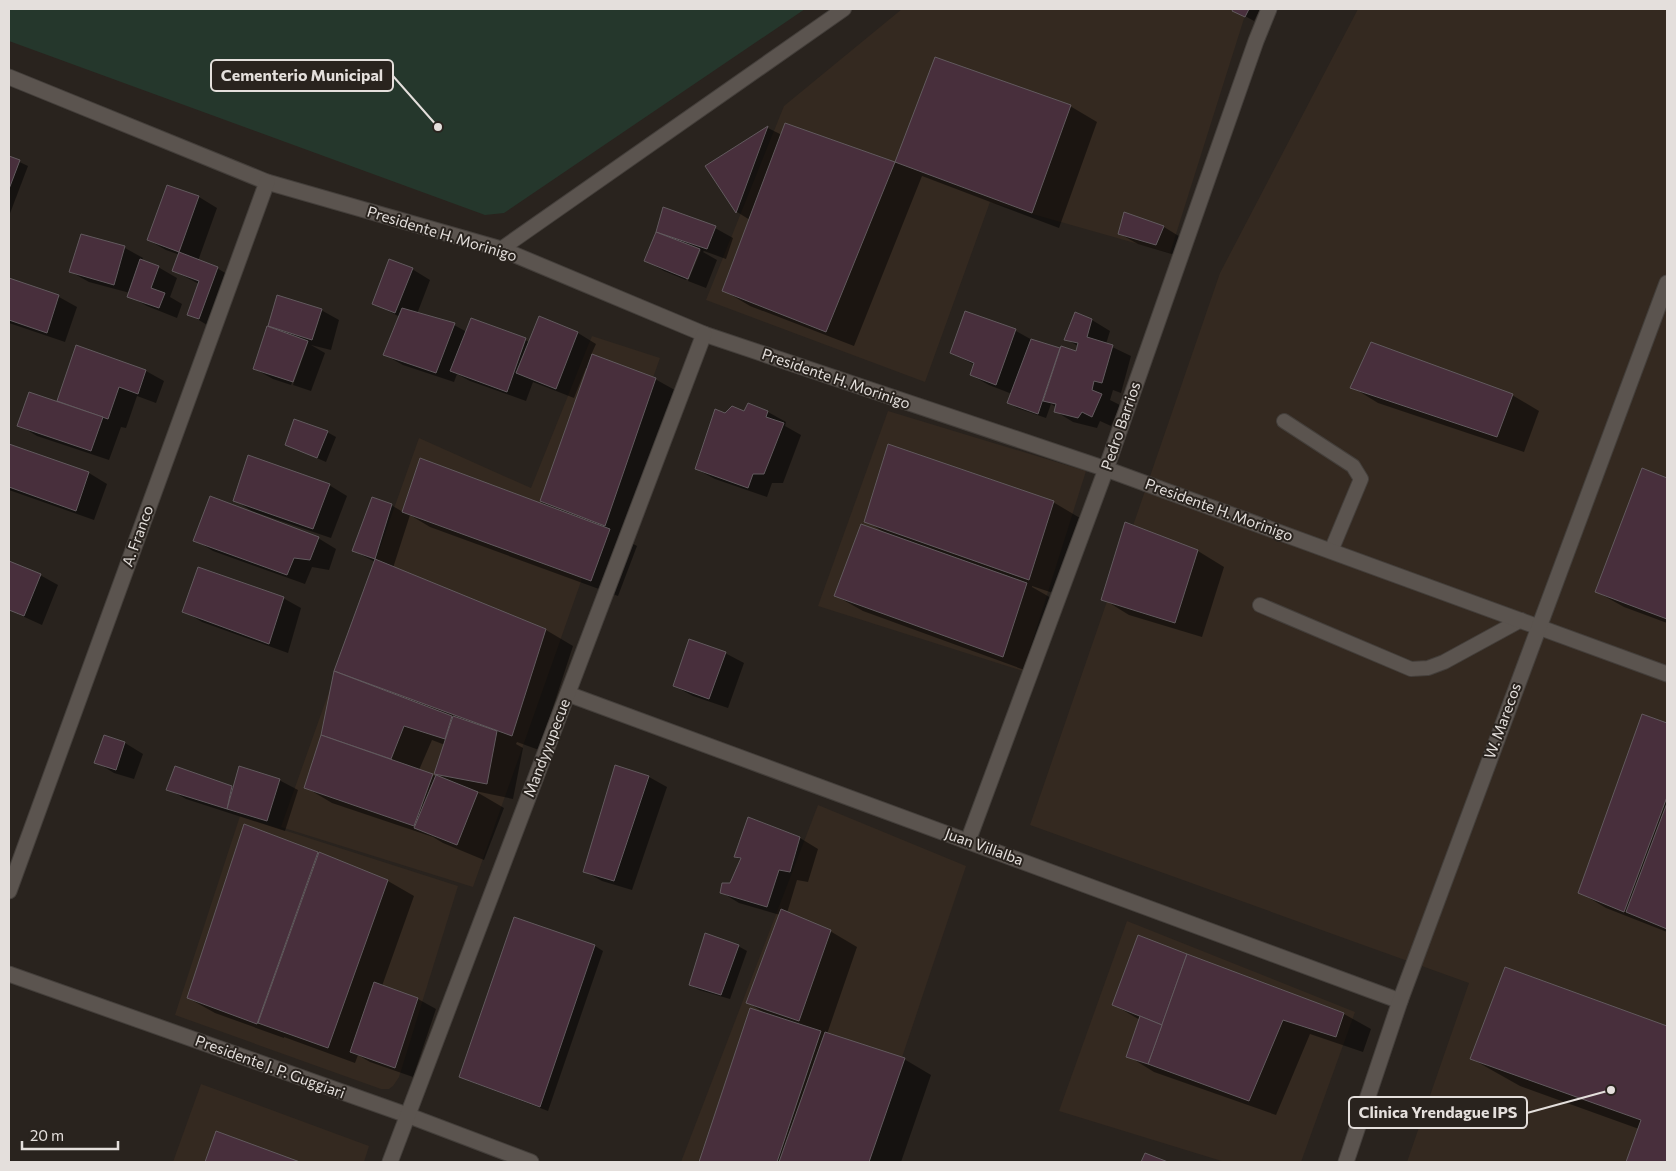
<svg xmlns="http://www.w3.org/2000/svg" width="1676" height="1171" font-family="Commissioner,sans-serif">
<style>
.built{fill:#342920}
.green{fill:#25372c}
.shadow{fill:#0007;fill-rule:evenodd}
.building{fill:#482f3c;stroke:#625a5e}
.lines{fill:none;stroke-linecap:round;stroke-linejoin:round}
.lane-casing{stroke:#443f3b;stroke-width:16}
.street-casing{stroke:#443f3b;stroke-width:17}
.lane{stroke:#5b544f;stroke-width:14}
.street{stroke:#5b544f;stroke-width:15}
.labels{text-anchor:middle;stroke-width:4;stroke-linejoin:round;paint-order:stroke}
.street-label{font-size:15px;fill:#e4dfdc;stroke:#29231e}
.leader{fill:none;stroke:#e4dfdc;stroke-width:2}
.callout-dot{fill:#e4dfdc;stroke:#29231e;stroke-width:2}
.callout{fill:#29231e;stroke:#e4dfdc;stroke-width:2}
.callout-label{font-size:16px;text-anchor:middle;font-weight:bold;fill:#e4dfdc}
</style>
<rect width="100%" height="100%" fill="#29231e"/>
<g class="built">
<path d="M902,9h345l-77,244 -180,-51 -65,180 -219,-82 78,-194z"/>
<path d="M1358,9h309v1153h-260l62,-179 -439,-158 190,-552z"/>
<path d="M592,336l68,22 -187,529 -192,-60 138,-389 112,50z"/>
<path d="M888,411l198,60 -63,200 -205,-65z"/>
<path d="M818,805l148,61 -99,296h-186z"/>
<path d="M240,816l218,70 -59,191 -6,9 -4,3h-8l-206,-74z"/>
<path d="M1127,921l228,91 -54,150h-76l-166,-51z"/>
<path d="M201,1084l168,62 -5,16h-191z"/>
</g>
<path class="green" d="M9,9h796l-301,204 -19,2 -476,-174z"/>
<g class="shadow">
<path d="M1235,9h25l-6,12 -20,-11z"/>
<path d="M936,59l134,47 27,16 -38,106 -137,-52 -68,170 -104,-40 -27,-16 27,-70 -13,-8 -30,-46 61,-38 14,7 4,-11 110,39z"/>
<path d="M9,157l19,9 -19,50z"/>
<path d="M167,186l32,11 18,11 -19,53 19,7 18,11 -17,49 -11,-3 -18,-11 10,-30 -25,-13 6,-16 -14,-5 -18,-10z"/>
<path d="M664,209l51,19 18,10 -7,21 -22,-8 -1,1 14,8 -11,28 -18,-7 13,-31h-3l-12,30 -22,-9 -18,-10z"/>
<path d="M1125,214l39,13 18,11 -7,17 -37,-11 -18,-10z"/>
<path d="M82,235l43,13 18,10 -1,3 16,6 19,11 -7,19 12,7 -5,14 -30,-12 -18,-10 1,-3 -41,-11 -18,-10z"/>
<path d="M412,269l18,11 -13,34 37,11 13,7 5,-13 58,23 10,-24 38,15 18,11 -5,11 64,24 27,15 -56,146 11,6 -19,50 -188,-69 -20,-12 -17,53 153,62 27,16 -34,104 -22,-8 -1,2 7,4 -10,51 -38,-8 29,17 -20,52 -41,-17 -10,-6 -101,-34 -27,-16 17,-52 14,-63 39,-110 -21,-11 37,-46 12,7 138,-8 47,-135 -2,-1 -12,30 -41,-16 -7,19 -56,-20 -13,-7 -3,8 -51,-17 -18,-10 15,-38 -27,-14zM432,740l13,5 -10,28 9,5 -1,1 -24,-9z"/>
<path d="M9,279l50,18 18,10 -12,35 -56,-19z"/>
<path d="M278,296l43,14 18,10 -8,30 -20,-5 14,8 -14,38 -18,-6 15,-42h-2l-15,42 -18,-6 -18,-10z"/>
<path d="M966,312l50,19 18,10 27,9 16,2 1,-6 -12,-7 10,-25 16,6 18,11 -4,13 25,12 -10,37 -8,-3 -3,10 10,5 -9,21 -11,-5 -3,7 -24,-6 -18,-11 1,-4 -5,-3 -5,14 -29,-10 -8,-5 3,-9 -23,-9 -18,-10 4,-10 -24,-12z"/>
<path d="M77,346l69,25 18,10 -8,22 -19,-7 -11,32 -5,-1 -12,33 -72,-24 -18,-11 38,-22z"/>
<path d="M1352,387l160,8 27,16 -15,41 -146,-49z"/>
<path d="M748,404l20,8 18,10 -1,4 16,9 -18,48h-11l-5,14 -52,-18 -19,-10 30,-55 19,-1z"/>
<path d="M327,432l9,5 -10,25 -39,-17z"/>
<path d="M9,445l80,28 18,11 -13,36 -85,-30z"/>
<path d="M1642,469l25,10v144l-43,-16 -27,-15z"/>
<path d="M329,485l18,11 -16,42 -79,-27 -18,-11z"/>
<path d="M1053,502l27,16 -24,76 -24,-8v1l21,12 -23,73 -167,-61 -27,-15 46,-65 -16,-10z"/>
<path d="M318,538l18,11 -7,21 -17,-3 -7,17 -92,-33 -18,-11z"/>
<path d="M1198,551l26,16 -22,70 -73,-22 -26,-16z"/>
<path d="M9,562l31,13 18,10 -16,40 -33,-15z"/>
<path d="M283,598l18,10 -13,45 -86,-31 -18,-11z"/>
<path d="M725,653l19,10 -16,45 -35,-12 -19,-10z"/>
<path d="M1643,716l24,8v208l-61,-24 -27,-16z"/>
<path d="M105,736l20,7 18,11 -9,25 -20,-6 -18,-11z"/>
<path d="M649,777l18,10 -35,103 -30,-9 -18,-10z"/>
<path d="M279,780l19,10 -13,41 -99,-32 -18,-10 64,-2 2,2z"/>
<path d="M800,838l18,11 -10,33 -11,-2 -10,33 43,18 27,16 -30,87 77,25 27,16 -30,87h-201l51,-153 14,4 -17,-10 32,-88 -41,-12 -18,-11 10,-8 10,-24 -5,-3z"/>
<path d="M317,854l71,27 26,15 -32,90 36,13 18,10 -23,68 -43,-15 -12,-7 -3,8 -71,-26v1l-69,-25 -27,-15z"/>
<path d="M1139,937l205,77 27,15 -8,23 -53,-18 -34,81 -122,-43 -26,-16 12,-36 -26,-15z"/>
<path d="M595,946l8,5 -55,160 -79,-30 -8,-5z"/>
<path d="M738,946l9,5 -17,48 -31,-9 -9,-5z"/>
<path d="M1505,969l162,59v134h-40l12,-33 -119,-43 -48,-27z"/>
<path d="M217,1133l80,29h-91z"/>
</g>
<g class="building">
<path d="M1233,9h16l-4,8 -13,-6z"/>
<path d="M935,57l136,48 -39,108 -137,-51z"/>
<path d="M785,123l110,39 -69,170 -104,-41z"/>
<path d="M768,126l-32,87 -31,-47z"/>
<path d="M9,156l11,4 -11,29z"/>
<path d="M167,185l32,11 -20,56 -32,-12z"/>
<path d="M663,207l53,19 -9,23 -51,-17z"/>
<path d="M1124,212l40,14 -8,19 -38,-11z"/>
<path d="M656,232l44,17 -12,30 -44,-18z"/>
<path d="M81,234l44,12 -11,39 -45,-13z"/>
<path d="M179,252l39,15 -19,52 -12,-4 12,-34 -27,-10z"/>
<path d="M140,259l19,7 -8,22 14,5 -6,15 -32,-11z"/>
<path d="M389,259l24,9 -18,45 -23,-9z"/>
<path d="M9,278l50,17 -12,38 -38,-13z"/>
<path d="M277,295l45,14 -10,31 -44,-14z"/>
<path d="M402,308l53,15 -19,50 -53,-18z"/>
<path d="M965,311l51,18 -20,56 -26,-10 4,-12 -24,-10z"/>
<path d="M1075,312l17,7 -5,18 26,8 -11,38 -8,-2 -2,9 10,4 -10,23 -10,-5 -4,6 -24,-6 2,-8 -13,-3 18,-55 15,5 2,-8 -14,-3z"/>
<path d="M539,316l39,16 -22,57 -40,-16z"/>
<path d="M471,318l55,20 -19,54 -57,-21z"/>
<path d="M267,326l41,15 -15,41 -40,-13z"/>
<path d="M1031,339l29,9 -22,66 -31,-11z"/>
<path d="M1371,342l142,52 -16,43 -147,-49z"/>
<path d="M76,345l70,25 -8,24 -19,-7 -11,32 -51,-18z"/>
<path d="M592,354l64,24 -51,148 -65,-25z"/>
<path d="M29,392l74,25 -12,34 -74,-25z"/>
<path d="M748,403l20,8 -2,6 18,6 -20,51h-11l-5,14 -53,-19 20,-60 10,4 7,-7 12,5z"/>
<path d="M294,419l34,12 -11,27 -32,-13z"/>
<path d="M9,444l80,28 -13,39 -67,-24z"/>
<path d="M888,444l166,57 -25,79 -165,-58z"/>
<path d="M248,455l82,29 -17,45 -80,-28z"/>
<path d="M420,458l190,71 -19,52 -189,-69z"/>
<path d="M1642,468l25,10v141l-72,-27z"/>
<path d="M210,496l109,41 -9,23 -16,-2 -7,17 -94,-34z"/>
<path d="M372,497l20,7 -17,55 -23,-8z"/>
<path d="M1125,522l73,28 -23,73 -74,-23z"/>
<path d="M861,524l166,59 -24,74 -169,-61z"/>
<path d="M375,559l171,70 -34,107 -178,-65z"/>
<path d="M9,561l32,13 -17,42 -15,-6z"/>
<path d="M198,567l86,30 -15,47 -87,-32z"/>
<path d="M689,639l37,13 -17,47 -36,-13z"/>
<path d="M334,671l118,45 -7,23 -41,-13 -13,33 -70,-24z"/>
<path d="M1642,714l25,9v74l-43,115 -46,-19z"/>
<path d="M453,716l44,15 -10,53 -53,-10z"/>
<path d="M104,735l21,7 -9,28 -22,-7z"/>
<path d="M321,735l112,39 -19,52 -110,-38z"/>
<path d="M615,765l34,11 -35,105 -31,-9z"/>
<path d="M175,766l57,20 -5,23 -61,-19z"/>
<path d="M239,766l41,13 -13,42 -40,-12z"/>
<path d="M436,775l42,17 -21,53 -43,-17z"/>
<path d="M1667,803v126l-41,-17z"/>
<path d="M748,817l52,20 -10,35 -11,-2 -12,37 -47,-14 2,-10h8l11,-25 -7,-1z"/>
<path d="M244,824l74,28 -61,172 -70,-26z"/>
<path d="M319,852l69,28 -60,168 -70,-25z"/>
<path d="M781,909l50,21 -32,91 -53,-18z"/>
<path d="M514,917l81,28 -55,162 -81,-30z"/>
<path d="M705,933l34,12 -18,50 -32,-10z"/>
<path d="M1138,935l49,19 -25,71 -50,-20z"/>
<path d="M1187,954l157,59 -8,24 -53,-17 -34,81 -101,-37z"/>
<path d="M1505,967l162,59v136h-41l15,-42 -171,-61z"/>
<path d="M374,982l44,16 -23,70 -45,-16z"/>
<path d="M750,1008l71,23 -44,131h-78z"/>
<path d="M1140,1016l22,9 -14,39 -22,-7z"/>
<path d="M825,1032l80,26 -36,104h-90z"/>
<path d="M216,1131l84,31h-95z"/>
<path d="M1145,1153l23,9h-27z"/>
</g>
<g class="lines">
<defs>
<g id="lane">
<path d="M501,249l343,-240"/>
<path d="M1284,421l69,45 8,13 -30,72"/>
<path d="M1260,605l151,64 17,-1 16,-6 77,-42"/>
</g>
<g id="street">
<path d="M9,77l258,105 234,67 203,85 402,135 561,205"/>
<path d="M568,694l832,307"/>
<path d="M968,841l138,-372 150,-428 13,-32"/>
<path d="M9,891l258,-709"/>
<path d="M9,974l398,141 124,47"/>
<path d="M390,1162l314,-828"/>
<path d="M1346,1162l54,-161 267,-718"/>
</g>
</defs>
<use href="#lane" class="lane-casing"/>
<use href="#street" class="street-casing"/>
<use href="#lane" class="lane"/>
<use href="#street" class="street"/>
</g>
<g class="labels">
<g class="street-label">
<text transform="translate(442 234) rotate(17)" y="5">Presidente H. Morinigo</text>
<text transform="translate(836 379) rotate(19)" y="5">Presidente H. Morinigo</text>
<text transform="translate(1121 426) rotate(-71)" y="5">Pedro Barrios</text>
<text transform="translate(1219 510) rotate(20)" y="5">Presidente H. Morinigo</text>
<text transform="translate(138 536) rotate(-70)" y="5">A. Franco</text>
<text transform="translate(1503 721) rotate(-70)" y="5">W. Marecos</text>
<text transform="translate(547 748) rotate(-69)" y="5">Mandyyupecue</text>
<text transform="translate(984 847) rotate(20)" y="5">Juan Villalba</text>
<text transform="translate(270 1067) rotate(20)" y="5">Presidente J. P. Guggiari</text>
</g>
</g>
<path class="leader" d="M438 127L393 76M1611 1090L1527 1113"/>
<g class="callout-dot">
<circle cx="438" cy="127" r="5"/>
<circle cx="1611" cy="1090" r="5"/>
</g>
<g class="callout">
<rect x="211" y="60" width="182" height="31" rx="5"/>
<rect x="1349" y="1097" width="178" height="31" rx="5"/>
</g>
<g class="callout-label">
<text x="302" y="81">Cementerio Municipal</text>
<text x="1438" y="1118">Clinica Yrendague IPS</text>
</g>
<rect width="1676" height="1171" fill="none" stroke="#e4dfdc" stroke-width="20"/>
<path d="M22 1141v8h96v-8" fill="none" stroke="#e4dfdc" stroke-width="2.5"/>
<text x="30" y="1141" font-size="15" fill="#e4dfdc" stroke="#29231e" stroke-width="4" paint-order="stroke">20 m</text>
</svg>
